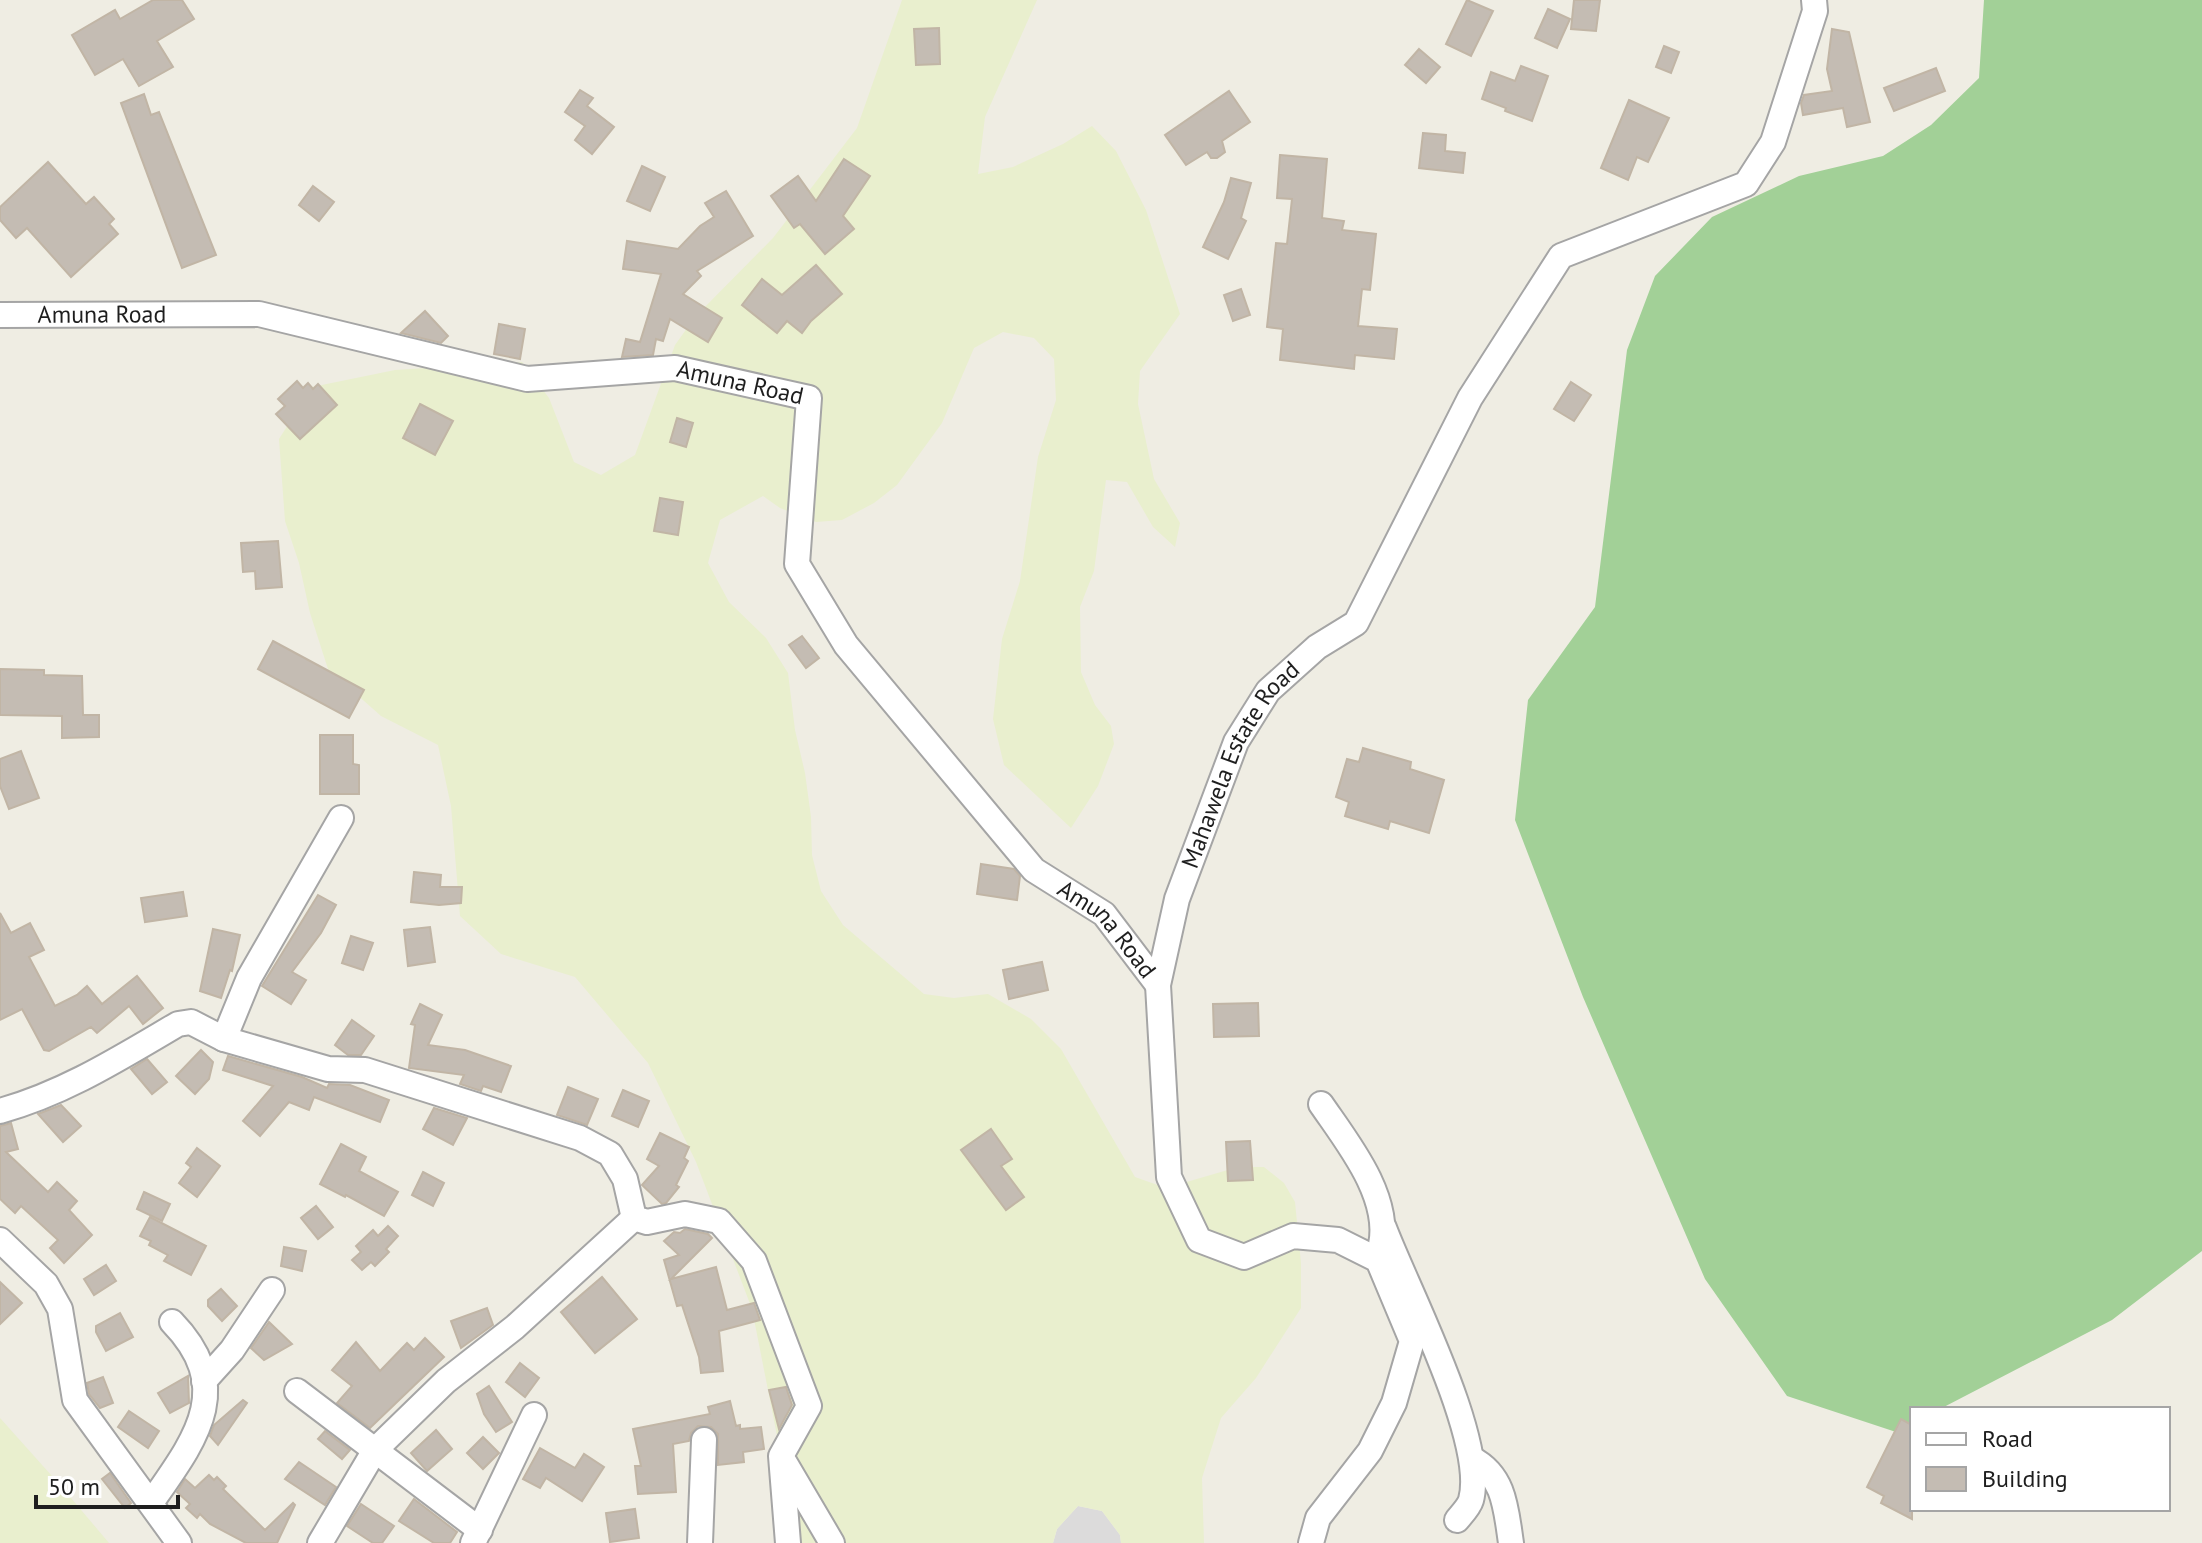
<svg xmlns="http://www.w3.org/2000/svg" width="2202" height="1543" font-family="'PT Sans',sans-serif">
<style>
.residential{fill:#dcdbdb}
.farmland{fill:#e9efce}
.forest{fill:#a2d097}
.building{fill:#c4bcb3;stroke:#c1b5a5;stroke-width:2}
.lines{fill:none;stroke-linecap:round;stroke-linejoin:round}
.minor-casing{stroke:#a5a5a5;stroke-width:28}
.minor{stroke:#fff;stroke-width:24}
.labels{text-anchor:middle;stroke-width:8;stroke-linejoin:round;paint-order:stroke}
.street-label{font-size:24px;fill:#1e1e1e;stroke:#fff}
</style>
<rect width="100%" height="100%" fill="#efede3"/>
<path class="residential" d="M1078,1506l24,5 18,24 1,8h-68l4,-14z"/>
<g class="farmland">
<path d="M902,0h135l-52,117 -7,57 35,-7 50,-23 29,-18 24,25 30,59 34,104 -40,57 -2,33 16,75 26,44 -5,24 -22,-20 -26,-45 -21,-2 -12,91 -14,36 1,65 14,33 16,21 3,18 -16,42 -27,42 -67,-63 -11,-46 9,-80 18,-58 18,-124 18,-57 -2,-41 -20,-21 -31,-6 -29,16 -32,75 -45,62 -23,18 -32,17 -26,2 -36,-14 -17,-12 -43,24 -12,43 21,39 37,36 22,35 7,57 10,43 6,44 1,38 9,36 22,34 81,69 30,4 34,-4 43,25 30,30 74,128 31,11 72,-21h26l20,16 11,19 6,61v45l-45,70 -35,40 -19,60 2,65h-83l-1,-8 -18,-24 -24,-5 -21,23 -4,14h-265l-7,-87 -29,-147 -56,-147 -48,-99 -73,-86 -74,-23 -41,-38 -9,-110 -13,-61 -57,-29 -53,-47 -18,-56 -11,-50 -14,-42 -6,-82 33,-52 83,-17 127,-8 27,36 25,64 27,13 34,-20 40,-110 20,-28 78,-79 84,-110z"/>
<path d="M0,1418l60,67 49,58h-109z"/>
</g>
<path class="forest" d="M1984,0h218v1251l-90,69 -172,89h-28v15l-16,8 -109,-36 -82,-117 -122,-282 -68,-177 13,-120 67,-93 32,-257 28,-74 57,-59 87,-41 84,-20 48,-31 48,-47z"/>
<g class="building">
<path d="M153,0h29l12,19 -37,22 16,26 -34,19 -16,-27 -28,16 -23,-40 43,-25 5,9z"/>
<path d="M1467,0l26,11 -22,45 -25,-12z"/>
<path d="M1574,0h26l-4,31 -25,-2z"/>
<path d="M1548,9l22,10 -13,29 -22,-10z"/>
<path d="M939,28l1,36 -24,1 -2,-36z"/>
<path d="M1832,29l17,3 21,90 -23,5 -4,-19 -40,7 -2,-12 3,-8 28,-4 -5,-22z"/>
<path d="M1664,46l15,6 -8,21 -15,-6z"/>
<path d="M1419,49l21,18 -14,16 -21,-18z"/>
<path d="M1521,66l27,10 -16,45 -27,-10 1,-3 -24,-9 9,-27 24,9z"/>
<path d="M1936,68l9,23 -51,20 -10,-23z"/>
<path d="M580,90l13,8 -6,8 27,21 -22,27 -17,-14 10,-14 -20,-14z"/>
<path d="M1229,91l21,31 -28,19 3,11 -8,6h-6l-4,-6 -21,13 -21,-30z"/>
<path d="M144,94l7,21 8,-3 57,143 -34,13 -61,-165z"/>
<path d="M1629,100l40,18 -21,44 -11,-5 -9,23 -27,-12z"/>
<path d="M1423,133l23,2 -1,16 20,2 -2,20 -44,-5z"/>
<path d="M1280,155l47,4 -5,59 22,3 -2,9 34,4 -6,56 -8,-1 -4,37 39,3 -3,30 -39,-4 -1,14 -74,-9 3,-31 -16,-2 9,-84 11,1 5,-45 -15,-1z"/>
<path d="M844,159l26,17 -27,40 11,13 -29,25 -25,-30 -6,4 -23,-32 27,-20 18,25z"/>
<path d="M48,162l38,42 8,-7 20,22 -5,5 9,10 -47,43 -44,-49 -11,10 -16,-18v-13z"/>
<path d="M642,166l23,11 -15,34 -23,-10z"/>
<path d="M1231,178l20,5 -10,35 5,3 -18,38 -25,-12 21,-45z"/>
<path d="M313,186l21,16 -15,19 -20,-16z"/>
<path d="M726,191l27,45 -56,35 4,5 -18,18 39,24 -14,24 -38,-23 -7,22 -7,-2 -3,16 -31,2 4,-18 14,3 21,-68 -38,-5 4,-28 51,8 22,-23 14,-9 -9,-14z"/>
<path d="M816,265l26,29 -31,27 -9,12 -15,-12 -10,12 -35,-28 20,-26 20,16z"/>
<path d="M1241,289l9,26 -17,6 -9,-26z"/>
<path d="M425,311l23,25 -7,7 -40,-10z"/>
<path d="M499,324l26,5 -5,30 -26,-5z"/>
<path d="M297,381l6,7 5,-5 5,6 5,-5 19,21 -37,34 -24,-25 9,-8 -7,-7z"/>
<path d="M1571,382l20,13 -17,26 -20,-12z"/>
<path d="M420,404l33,17 -18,34 -32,-17z"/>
<path d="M677,418l16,5 -7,24 -16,-5z"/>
<path d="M660,498l23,4 -5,33 -24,-4z"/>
<path d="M278,541l4,46 -26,2 -1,-18 -12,1 -2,-29z"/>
<path d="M802,636l17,22 -13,10 -17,-23z"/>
<path d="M273,641l91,49 -15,28 -91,-49z"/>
<path d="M0,669l44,1v5l38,1 1,39h16v22l-37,1v-22l-62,-1z"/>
<path d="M320,735h33v29l6,1v29h-39z"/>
<path d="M1363,748l48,14 -1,7 34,11 -15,53 -39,-12 -2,8 -43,-13 4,-14 -13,-5 11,-38 12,3z"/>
<path d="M21,751l18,47 -30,11 -9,-23v-27z"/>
<path d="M981,864l33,5 6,7 -3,24 -40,-6z"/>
<path d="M414,872l27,3 -1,12h22l-1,16 -22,2 -28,-3z"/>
<path d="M183,892l4,24 -42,6 -4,-24z"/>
<path d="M318,895l18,10 -15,28 -29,39 14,8 -15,24 -29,-18z"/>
<path d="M0,913l11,20 19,-10 14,27 -15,7 26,49 22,-11 10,-9 15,18 35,-28 26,32 -20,16 -14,-18 -32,27 -6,-6 -42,24 -5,-1 -22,-41 -22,11z"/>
<path d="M430,927l5,35 -27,4 -4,-36z"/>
<path d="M213,929l27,6 -8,36 -2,-1 -9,28 -21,-7z"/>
<path d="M351,936l22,7 -10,27 -21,-7z"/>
<path d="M1042,962l6,28 -39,9 -6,-29z"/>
<path d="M1258,1003l1,33 -45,1 -1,-33z"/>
<path d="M420,1004l22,11 -14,30 37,5 46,16 -10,26 -18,-6 -2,5 -21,-7 4,-9 -55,-7 6,-43 -4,-1z"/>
<path d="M352,1020l22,16 -13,19h-13l-13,-10z"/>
<path d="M201,1050l12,12 -4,17 -14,15 -19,-18z"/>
<path d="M228,1056l74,21 25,11 2,-4 21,1 39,15 -9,22 -66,-25 -5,13 -20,-8 -29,34 -17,-15 30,-35 -50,-16z"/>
<path d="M147,1059l20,23 -15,12 -21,-25z"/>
<path d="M568,1087l30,12 -11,26 -30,-10z"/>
<path d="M623,1090l26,11 -11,26 -26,-11z"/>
<path d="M61,1105l20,21 -18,16 -25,-28z"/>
<path d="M434,1108l33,10 -14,27 -30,-16z"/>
<path d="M11,1123l7,26 -12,3 42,40 9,-10 20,19 -8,9 23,25 -28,28 -14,-15 8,-8 -37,-34 -6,7 -15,-14v-73z"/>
<path d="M991,1129l21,30 -11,7 23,31 -18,13 -45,-60z"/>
<path d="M660,1133l29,14 -5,11 4,3 -12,24 3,2 -13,16 -4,1 -20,-19 17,-19 -12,-7z"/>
<path d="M1250,1141l3,39 -25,1 -2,-39z"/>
<path d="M341,1144l25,13 -7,14 39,21 -14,24 -38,-21 -1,2 -25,-13z"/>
<path d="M197,1148l23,18 -23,31 -18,-14 12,-16 -5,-4z"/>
<path d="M423,1172l21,11 -11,23 -21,-11z"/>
<path d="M144,1192l26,12 -8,17 -25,-12z"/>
<path d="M316,1206l17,21 -15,12 -17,-21z"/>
<path d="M150,1217l56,29 -15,29 -27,-14 4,-6 -19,-10 2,-4 -11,-5z"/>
<path d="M388,1226l10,10 -12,13 3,3 -14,14 -4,-4 -9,8 -10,-10 9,-8 -5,-6 17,-16 5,6z"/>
<path d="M685,1229l23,5 4,4 -41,41 45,-12 11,43 27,-7 6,17 -41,11 4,40 -22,2 -2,-16 -17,-52 -5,1 -13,-46 15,-5 -15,-14 10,-9 6,1z"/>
<path d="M284,1247l22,4 -4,20 -21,-5z"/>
<path d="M106,1265l10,16 -22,14 -10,-16z"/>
<path d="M602,1277l35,42 -42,34 -34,-41z"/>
<path d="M0,1282l22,21 -22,21z"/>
<path d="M221,1289l16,17 -15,15 -14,-15v-6z"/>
<path d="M487,1308l6,17 -32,23 -10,-27z"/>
<path d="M120,1313l13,24 -27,14 -10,-19v-6z"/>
<path d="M269,1322l23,22 -28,16 -13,-12z"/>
<path d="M425,1338l19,19 -74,71 -33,-25 15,-17 -20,-16 24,-28 24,29 27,-28 7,7z"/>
<path d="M520,1363l19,15 -14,19 -19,-15z"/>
<path d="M188,1376l1,27 -19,10 -12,-20z"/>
<path d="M103,1377l10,26 -13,5 -11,-14 -2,-11z"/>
<path d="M489,1386l23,36 -16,10 -12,-18 -7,-20z"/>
<path d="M786,1387l6,18 -13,24 -10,-39z"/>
<path d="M243,1400l4,3 -29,42 -8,-9 4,-11z"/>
<path d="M730,1401l6,25 4,-1v4l21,-2 3,22 -21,3 1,10 -26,3v-31l-7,-7 -13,-1 -7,7 -2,8 -16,3 3,48 -38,2 -3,-28h6l-8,-37 77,-15 -2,-7z"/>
<path d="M129,1411l30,20 -11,17 -30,-21z"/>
<path d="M1901,1419l11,6v94l-31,-16 3,-7 -17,-9z"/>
<path d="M436,1430l16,19 -25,22 -16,-18z"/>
<path d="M325,1431l25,19 -8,9 -24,-20z"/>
<path d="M483,1437l16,16 -16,16 -16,-16z"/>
<path d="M540,1448l35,20 9,-14 20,13 -22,34 -36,-23 -6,10 -17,-9z"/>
<path d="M299,1462l37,25 -11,18 -40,-26z"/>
<path d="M110,1473l21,30 -6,5 -23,-29z"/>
<path d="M209,1475l5,5 3,-3 9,9 -3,3 42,41 28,-27 2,2 -18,38h-31l-36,-19 -10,-10 -3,4 -11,-10 4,-4 -13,-12 8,-13 10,9z"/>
<path d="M414,1499l43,33 -7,11h-16l-35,-22z"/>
<path d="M361,1504l33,22 -12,17h-9l-26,-17z"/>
<path d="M635,1509l4,29 -29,4 -4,-29z"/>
</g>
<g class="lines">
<defs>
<g id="minor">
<path id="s1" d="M0,315l259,-1 268,65 148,-11 134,30 -12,166 49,81 188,225 70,44 54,71"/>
<path d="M224,1039l25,-61 92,-160"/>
<path d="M1321,1104c26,38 70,92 60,141"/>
<path d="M0,1111c65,-18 120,-53 178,-87l13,-2 33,17 104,30 37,1 215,68 30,16 15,25 9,39 13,4 38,-8 34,7 35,40 55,145 -28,50 7,87"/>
<path d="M1384,1228c23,61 103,213 87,272 -2,7 -10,15 -14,20"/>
<path d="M0,1240l46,44 14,25 15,91 104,143"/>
<path d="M204,1381l28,-31 40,-60"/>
<path d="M297,1391l183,139"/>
<path d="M1472,1459c33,17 34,51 39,84"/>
<path d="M785,1463l47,80"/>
<path d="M151,1503c43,-62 86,-114 21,-181"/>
<path d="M320,1543l55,-93 71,-69 69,-54 119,-109"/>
<path d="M473,1543l61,-128"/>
<path d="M700,1543l4,-103"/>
<path id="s2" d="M1311,1543l7,-25 52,-67 24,-48 18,-62 -34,-81 -40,-20 -45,-4 -49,21 -45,-17 -30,-63 -11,-192 19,-86 59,-157 32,-51 49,-44 39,-24 114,-225 91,-142 185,-72 27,-42 42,-131 -1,-11"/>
</g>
</defs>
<use href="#minor" class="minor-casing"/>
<use href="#minor" class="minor"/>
</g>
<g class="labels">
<g class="street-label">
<text dy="8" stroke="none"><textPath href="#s1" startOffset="102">Amuna Road</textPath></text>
<text dy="8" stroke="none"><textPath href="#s1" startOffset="750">Amuna Road</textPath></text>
<text dy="8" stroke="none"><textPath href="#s2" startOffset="1008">Mahawela Estate Road</textPath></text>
<text dy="8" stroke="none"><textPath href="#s1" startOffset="1470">Amuna Road</textPath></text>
</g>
</g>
<rect x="1910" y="1407" width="260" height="104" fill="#ffffff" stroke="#a5a5a5" stroke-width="2"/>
<rect x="1926" y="1433" width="40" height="12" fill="#ffffff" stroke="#a5a5a5" stroke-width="2"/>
<text x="1982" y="1447" font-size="24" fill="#1e1e1e">Road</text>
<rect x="1926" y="1467" width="40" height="24" fill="#c4bcb3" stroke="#a5a5a5" stroke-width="2"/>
<text x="1982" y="1487" font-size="24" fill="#1e1e1e">Building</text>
<path d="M36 1495v12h142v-12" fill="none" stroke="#1e1e1e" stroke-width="4"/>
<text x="48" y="1495" font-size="24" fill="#1e1e1e" stroke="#ffffff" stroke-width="6" paint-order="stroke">50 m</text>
</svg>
